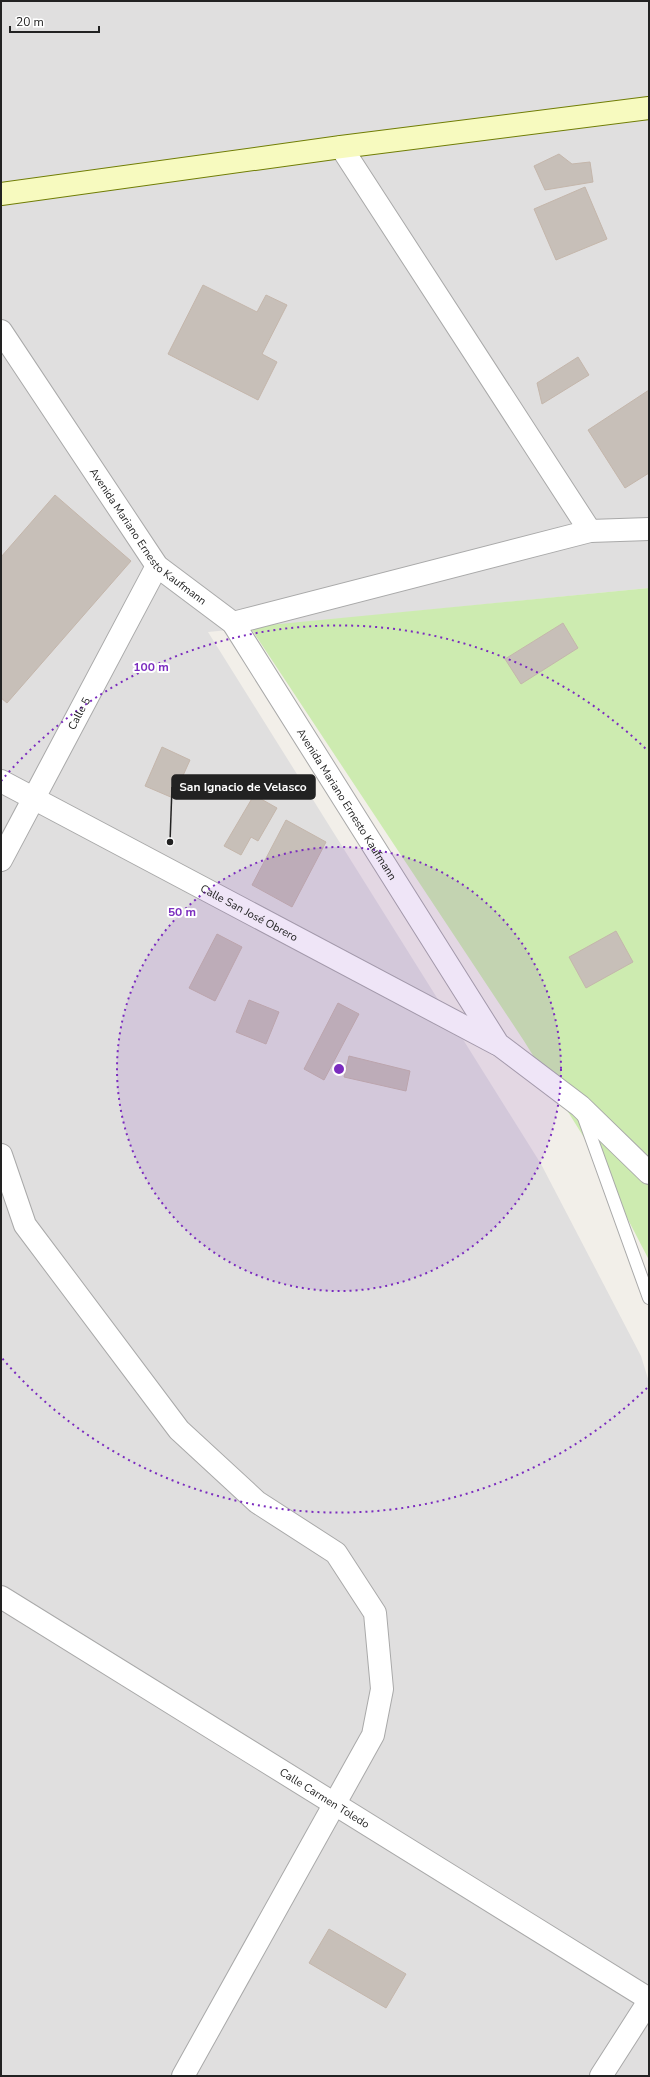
<svg xmlns="http://www.w3.org/2000/svg" width="650" height="2077" font-family="'Nunito Sans',sans-serif">
<style>
.residential{fill:#e0dfdf}
.grass{fill:#cdebb0}
.building{fill:#c7bfb8;stroke:#c4b6ab}
.lines{fill:none;stroke-linecap:round;stroke-linejoin:round}
.lane-casing{stroke:#a9a9a9;stroke-width:14}
.street-casing{stroke:#a9a9a9;stroke-width:24}
.secondary-casing{stroke:#707d05;stroke-width:24}
.lane{stroke:#fff;stroke-width:12}
.street{stroke:#fff;stroke-width:22}
.secondary{stroke:#f7fabf;stroke-width:22}
.ring{fill:none;stroke:#7b2cbf;stroke-width:2;stroke-dasharray:2 4}
.labels{text-anchor:middle;stroke-width:4;stroke-linejoin:round;paint-order:stroke}
.street-label{font-size:11px;fill:#222;stroke:#fff}
.centre{fill:#7b2cbf;stroke:#fff;stroke-width:2}
.ring-label{font-size:12px;text-anchor:middle;font-weight:bold;fill:#7b2cbf;stroke:#fff;stroke-width:4;stroke-linejoin:round;paint-order:stroke}
.leader{fill:none;stroke:#222;stroke-width:1.5}
.callout-dot{fill:#222;stroke:#fff;stroke-width:1.5}
.callout{fill:#222;stroke:#222;stroke-width:1.5}
.callout-label{font-size:12px;text-anchor:middle;font-weight:bold;fill:#fff}
</style>
<rect width="100%" height="100%" fill="#f2efe9"/>
<path class="residential" d="M1,1h648v587l-441,44 333,532 100,192 8,26v694h-648z"/>
<path class="grass" d="M649,588v672l-56,-108 -69,-111 -274,-414z"/>
<g class="building">
<path d="M559,154l13,10 18,-2 3,20 -48,8 -11,-24z"/>
<path d="M585,187l22,52 -51,21 -22,-51z"/>
<path d="M203,285l54,27 9,-17 21,10 -25,49 15,8 -19,38 -90,-46z"/>
<path d="M578,357l11,18 -47,29 -5,-21z"/>
<path d="M649,390v83l-24,15 -37,-58z"/>
<path d="M55,495l76,66 -124,142 -6,-5v-141z"/>
<path d="M563,623l15,25 -57,36 -16,-25z"/>
<path d="M162,747l28,13 -17,38 -28,-12z"/>
<path d="M254,795l23,13 -19,33 -7,-4 -10,18 -17,-9z"/>
<path d="M286,820l40,22 -34,65 -40,-22z"/>
<path d="M616,931l17,31 -47,26 -17,-31z"/>
<path d="M217,934l25,13 -27,54 -26,-13z"/>
<path d="M249,1000l30,12 -13,32 -30,-12z"/>
<path d="M338,1003l21,11 -35,66 -20,-11z"/>
<path d="M349,1056l61,15 -4,20 -62,-14z"/>
<path d="M329,1929l77,45 -20,34 -77,-45z"/>
</g>
<g class="lines">
<defs>
<path id="lane" d="M583,1115l66,183"/>
<g id="street">
<path d="M341,147l249,384"/>
<path id="s1" d="M1,331l156,235 76,57 265,421 82,62 69,67"/>
<path d="M233,623l357,-92 59,-2"/>
<path id="s2" d="M1,781l496,263"/>
<path id="s3" d="M1,860l156,-294"/>
<path d="M1,1155l24,70 154,205 78,72 79,51 39,60 7,76 -9,46 -190,341"/>
<path id="s4" d="M1,1597l648,402"/>
<path d="M601,2076l48,-75"/>
</g>
<path id="secondary" d="M1,194l340,-47 308,-39"/>
</defs>
<use href="#lane" class="lane-casing"/>
<use href="#street" class="street-casing"/>
<use href="#secondary" class="secondary-casing"/>
<use href="#lane" class="lane"/>
<use href="#street" class="street"/>
<use href="#secondary" class="secondary"/>
</g>
<circle cx="339" cy="1069" r="222" fill="#7b2cbf" fill-opacity=".12"/>
<g class="ring">
<circle cx="339" cy="1069" r="222"/>
<path d="M647 1388A444 444 0 0 1 1 1357M1 781A444 444 0 0 1 647 750"/>
</g>
<g class="labels">
<g class="street-label">
<text dy="4" stroke="none"><textPath href="#s1" startOffset="254">Avenida Mariano Ernesto Kaufmann</textPath></text>
<text dy="4" stroke="none"><textPath href="#s3" startOffset="166">Calle 5</textPath></text>
<text dy="4" stroke="none"><textPath href="#s1" startOffset="591">Avenida Mariano Ernesto Kaufmann</textPath></text>
<text dy="4" stroke="none"><textPath href="#s2" startOffset="281">Calle San José Obrero</textPath></text>
<text dy="4" stroke="none"><textPath href="#s4" startOffset="381">Calle Carmen Toledo</textPath></text>
</g>
</g>
<circle cx="339" cy="1069" r="6" class="centre"/>
<g class="ring-label">
<text x="151" y="671">100 m</text>
<text x="182" y="916">50 m</text>
</g>
<path class="leader" d="M170 842L172 787"/>
<circle class="callout-dot" cx="170" cy="842" r="4"/>
<rect class="callout" x="172" y="775" width="143" height="24" rx="4"/>
<g class="callout-label">
<text x="243" y="791">San Ignacio de Velasco</text>
</g>
<rect width="650" height="2077" fill="none" stroke="#222222" stroke-width="4"/>
<path d="M10 26v6h89v-6" fill="none" stroke="#222222" stroke-width="2"/>
<text x="16" y="26" font-size="12" fill="#222222" stroke="#ffffff" stroke-width="3" paint-order="stroke">20 m</text>
</svg>
